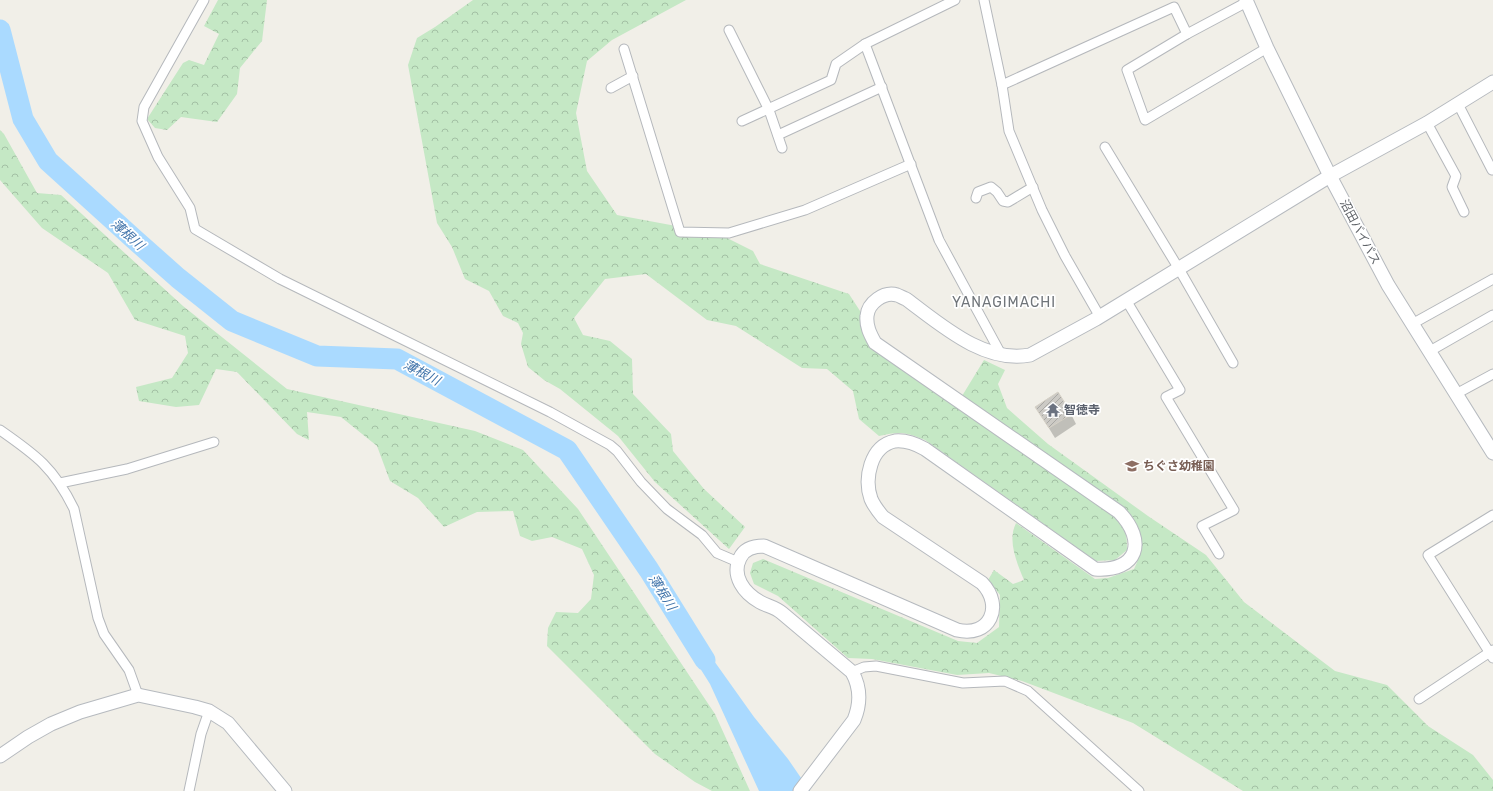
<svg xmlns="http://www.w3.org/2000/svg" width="1493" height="791" font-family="Rubik,'Noto Sans JP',sans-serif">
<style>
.forest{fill:url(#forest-crowns)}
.water{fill:#aadaff}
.shadow{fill:#0003}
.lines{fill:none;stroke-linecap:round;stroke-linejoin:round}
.river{stroke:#aadaff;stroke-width:21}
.building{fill:url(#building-hatch);stroke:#d6d1c6}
.street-casing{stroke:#b5b8bc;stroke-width:11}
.secondary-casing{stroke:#b6babf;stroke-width:15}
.street{stroke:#fff;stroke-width:9}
.secondary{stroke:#fff;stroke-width:13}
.labels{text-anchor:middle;stroke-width:3.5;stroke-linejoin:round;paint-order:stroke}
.street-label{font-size:12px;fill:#5f6368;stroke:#fff}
.worship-label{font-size:12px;font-weight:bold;fill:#5b616d;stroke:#fff;text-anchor:start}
.education-label{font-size:12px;font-weight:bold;fill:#785e54;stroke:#fff;text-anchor:start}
.water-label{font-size:13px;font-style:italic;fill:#4174aa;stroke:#fff}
.quarter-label{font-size:14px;letter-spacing:1px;fill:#70757a;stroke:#fff}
</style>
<defs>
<pattern id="forest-crowns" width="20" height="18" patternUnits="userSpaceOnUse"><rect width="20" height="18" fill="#c5e8c5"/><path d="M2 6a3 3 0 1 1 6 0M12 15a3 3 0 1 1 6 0" fill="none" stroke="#a3c0a4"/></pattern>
<pattern id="building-hatch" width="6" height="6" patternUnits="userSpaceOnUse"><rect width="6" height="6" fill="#cccac5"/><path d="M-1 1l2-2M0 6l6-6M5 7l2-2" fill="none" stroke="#a9a8a4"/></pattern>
</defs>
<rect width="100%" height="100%" fill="#f1efe8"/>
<g class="forest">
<path d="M218,0h49l-5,41 -22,27 -3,26 -20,28 -36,-5 -14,13 -12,-2 -8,-9 36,-56 6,-3 15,5 15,-31 -15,-8z"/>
<path d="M473,0h213l-74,40 -25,21 -11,52 11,58 30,44 102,19 34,17 7,13 89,30 13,20 3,21 250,181c11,12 12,17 12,34l-12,10 -19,1 -171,-121c-19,-8 -25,-9 -46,-4l-20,-17 -6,-28 -26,-22 -25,-1 -66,-42 -29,-6 -61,-46 -41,5 -31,39 9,17 27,6 22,18 1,35 38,40 2,17 31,38 41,38 -16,22 -74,-67 -37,-46 -58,-47 -16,-9 -16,-13 -7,-23 2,-11 -5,-10 -15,-7 -14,-25 -24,-12 -13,-32 -15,-24 -29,-158 9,-27 18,-11z"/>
<path d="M0,130l4,4 33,59 24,2 122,111 104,83 188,42 48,19 55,59 137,205 35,77h-38l-17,-9 -40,-28 -108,-108 1,-18 8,-16 22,1 13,-14 3,-24 -12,-26 -30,-12 -20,4 -12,-5 -7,-25 -36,1 -33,15 -26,-29 -28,-17 -13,-35 -36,-29 -34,-5 2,28 -12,-6 -60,-62 -21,-3 -17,36 -23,2 -37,-6 -3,-14 36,-9 16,-25 -3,-17 -50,-16 -27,-47 -66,-45 -42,-48z"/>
<path d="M984,360l21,10 -7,14 9,24 41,36 100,72 58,39 38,47 91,69 52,14 41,41 45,29 20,25v11h-250l-110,-68 -111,-42 -33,-8 -32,2 -85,-16 -24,-1 -70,-62 -24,-12 -4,-11 3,-10 10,-4 195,82 19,2 22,-16 1,-32 -12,-15 6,-10 19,14 11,-4c-7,-17 -17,-39 -8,-57l79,56 13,-1 26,-9c11,-22 9,-33 -5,-54l-167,-119z"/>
</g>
<path class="water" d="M679,635l18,2 57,80 34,42 22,32h-51l-49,-107z"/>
<path class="shadow" d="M1071,414l5,10 -21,14 -13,-21z"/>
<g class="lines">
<path class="river" d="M0,30l23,89 25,42 86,78 44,39 54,43 85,35 80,3 170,91 82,120 56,90"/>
</g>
<path class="building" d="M1058,392l14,22 -23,14 -14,-21z"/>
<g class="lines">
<defs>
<g id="street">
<path d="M204,0l-60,107 -2,14 16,36 32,51 5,21 85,50 270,133 60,33 7,6 24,31 26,27 35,26 15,18 21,9"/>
<path d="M984,0l18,85 7,46 33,79 23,46 35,61"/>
<path d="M1247,2l-60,32 -60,36 18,50 122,-72"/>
<path d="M729,30l40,80 13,38"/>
<path d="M865,44l74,196 63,116"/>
<path d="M624,49l56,183 49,1 76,-23 106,-46"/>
<path d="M1002,85l172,-78 13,27"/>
<path d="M611,88l22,-12"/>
<path d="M1458,104l34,66"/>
<path d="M742,121l89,-41 5,-16 29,-20 90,-44"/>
<path d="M1427,123l29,53 -4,11 12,25"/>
<path d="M778,135l104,-48"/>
<path d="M1105,147l74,122 54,94"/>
<path d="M976,198l2,-6 13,-5 6,5 6,9 5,1 25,-15"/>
<path d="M1126,300l54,90 -14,7 68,113 -32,16 17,28"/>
<path d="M1412,324l81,-45"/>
<path d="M1430,351l63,-36"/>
<path d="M1456,394l37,-20"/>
<path d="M0,430c36,25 54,38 74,79l24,109 6,16 25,36 9,25"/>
<path d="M60,483l67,-14 87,-27"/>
<path d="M1493,515l-65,40 65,103"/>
<path d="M852,672l12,-5 12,-1 87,17 42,-2 23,10 111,100"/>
<path d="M1419,699l74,-49"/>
<path d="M189,791l12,-57 8,-23"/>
</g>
<g id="secondary">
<path d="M1246,0l21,48 63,128 58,109 105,168"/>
<path d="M0,756l28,-19 23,-13 29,-12 58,-17 57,12 14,4 19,12 57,68"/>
<path d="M800,791l54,-71c7,-17 7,-32 -2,-48l-70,-59c-7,-6 -15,-7 -22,-11 -16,-9 -29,-26 -20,-44 4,-9 14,-12 24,-12l193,84c33,8 47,-24 25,-47l-99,-66c-5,-6 -9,-11 -12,-18 -7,-20 -1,-53 24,-58 10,-1 21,3 30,8l170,120c43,3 52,-28 24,-57l-244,-169c-5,-9 -9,-17 -8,-27 1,-13 17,-25 30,-21 3,1 6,3 9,4 34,25 78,65 124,56l66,-36 234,-143 97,-53 66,-41"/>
</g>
</defs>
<use href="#street" class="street-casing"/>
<use href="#secondary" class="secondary-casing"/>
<use href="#street" class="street"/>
<use href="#secondary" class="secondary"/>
</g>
<defs>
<symbol id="temple-bare" viewBox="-9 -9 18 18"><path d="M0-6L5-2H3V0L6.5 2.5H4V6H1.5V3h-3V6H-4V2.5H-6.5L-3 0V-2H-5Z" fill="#6b7280" stroke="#fff" stroke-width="2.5" paint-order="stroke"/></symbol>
<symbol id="school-bare" viewBox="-9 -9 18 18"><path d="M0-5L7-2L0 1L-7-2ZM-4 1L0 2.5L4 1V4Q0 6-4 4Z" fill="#8d6e63" stroke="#fff" stroke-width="2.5" paint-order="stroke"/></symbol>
</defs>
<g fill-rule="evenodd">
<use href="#temple-bare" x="1043" y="400" width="20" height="20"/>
<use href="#school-bare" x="1122" y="456" width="20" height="20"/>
</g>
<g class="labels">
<g class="street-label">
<text transform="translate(1360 232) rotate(62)" y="4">沼田バイパス</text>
</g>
<g class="worship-label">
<text x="1064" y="414">智徳寺</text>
</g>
<g class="education-label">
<text x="1143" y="470">ちぐさ幼稚園</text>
</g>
<g class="water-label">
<text transform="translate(128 234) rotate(42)" y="5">薄根川</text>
<text transform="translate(422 372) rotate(28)" y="5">薄根川</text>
<text transform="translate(663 592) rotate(58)" y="5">薄根川</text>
</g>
<g class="quarter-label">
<text x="1004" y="307">YANAGIMACHI</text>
</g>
</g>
</svg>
